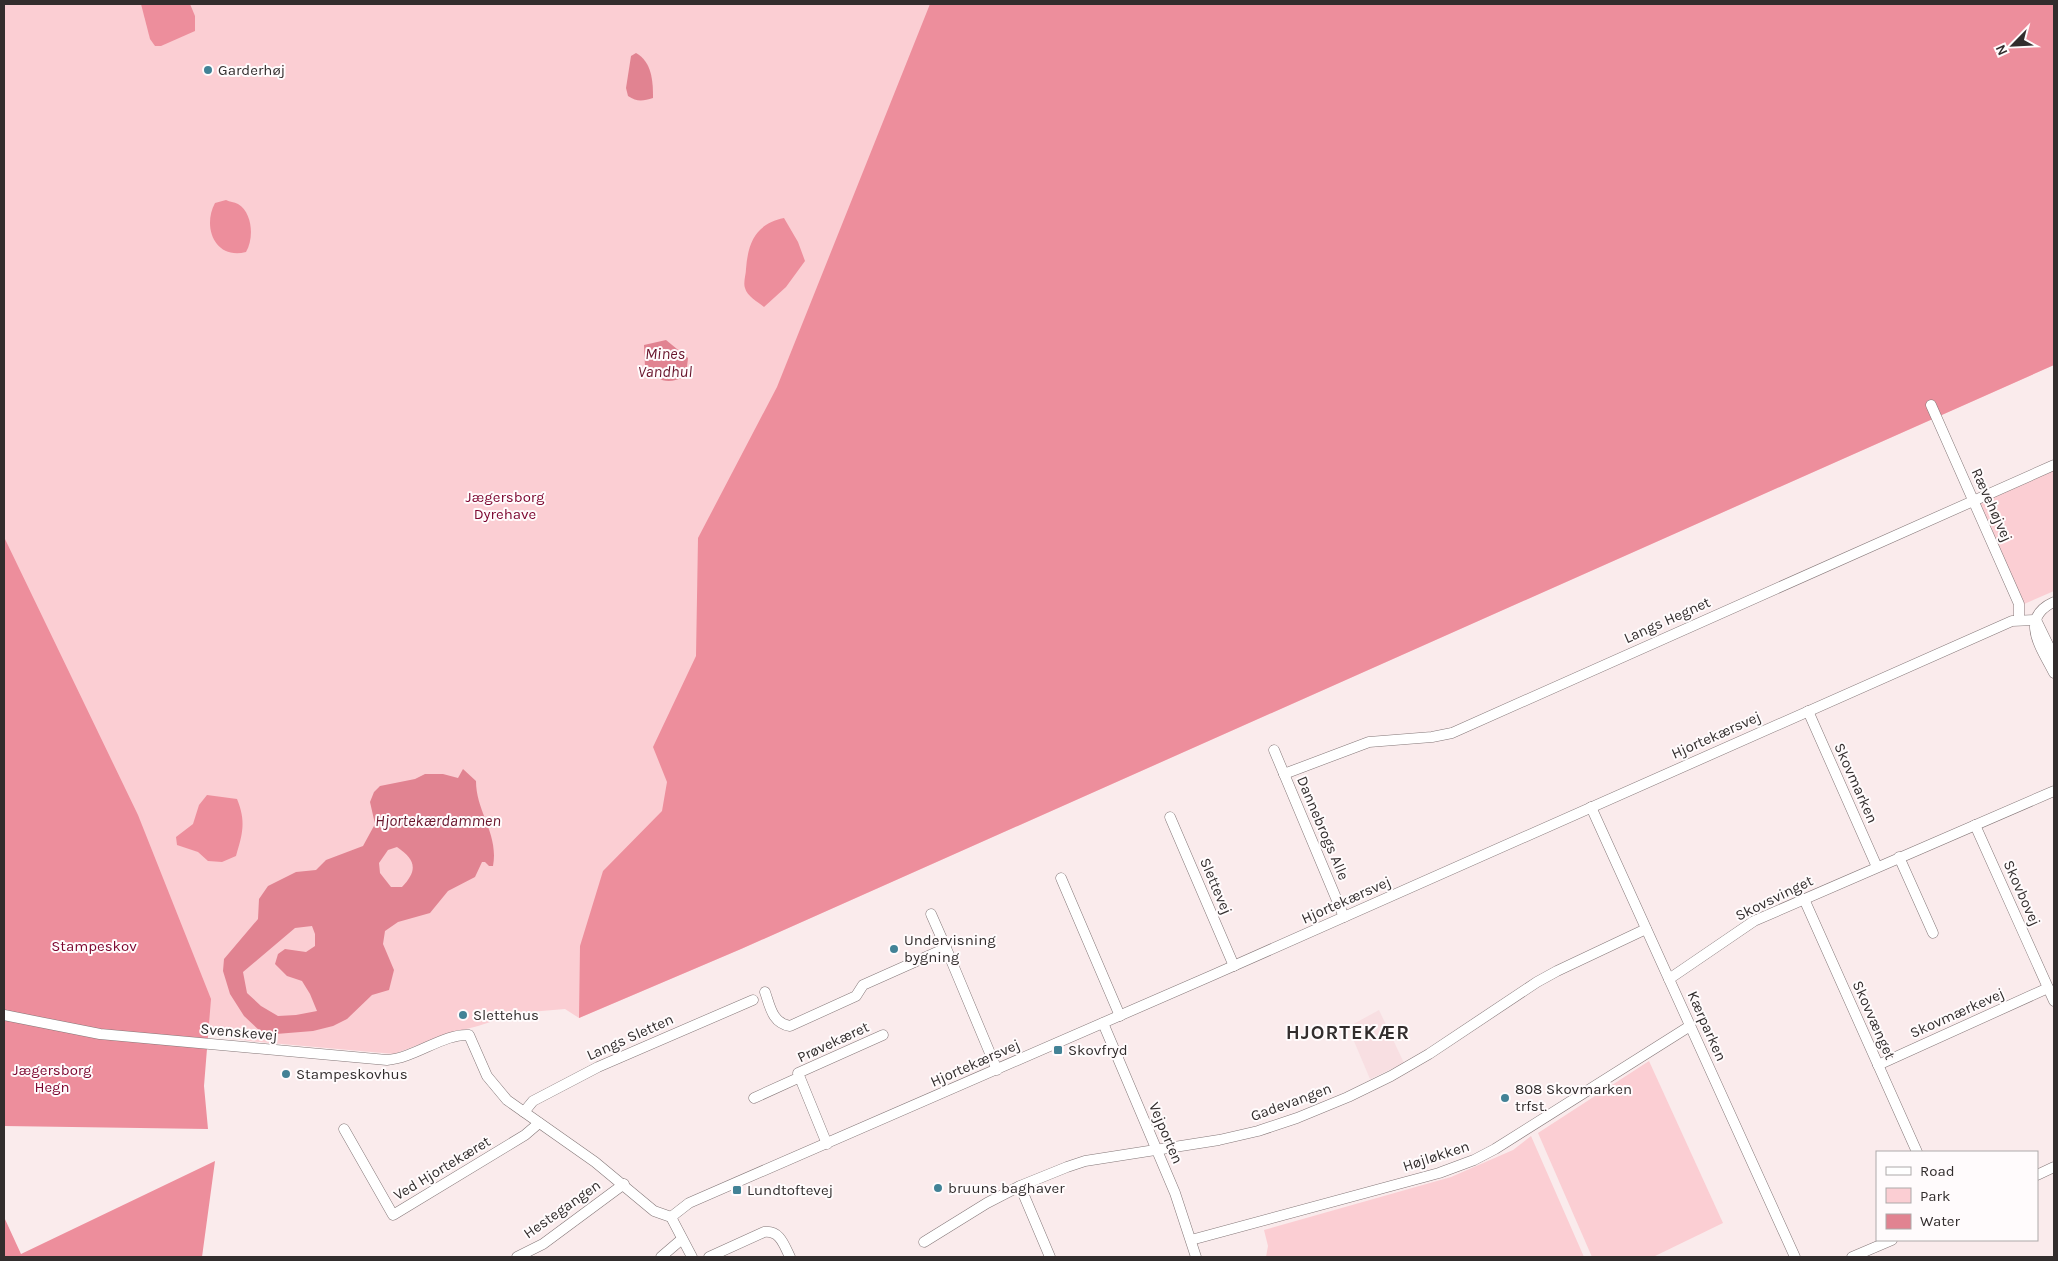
<svg xmlns="http://www.w3.org/2000/svg" width="2058" height="1261" font-family="Karla,sans-serif">
<style>
.built{fill:#f8dfe2}
.green{fill:#fbced3}
.forest{fill:#ed8e9c}
.water{fill:#e18391;fill-rule:evenodd}
.lines{fill:none;stroke-linecap:round;stroke-linejoin:round}
.minor-casing{stroke:#847778;stroke-width:11}
.minor{stroke:#fff;stroke-width:10}
.poi-dot{fill:#428296;stroke:#fffbfc;stroke-width:2}
.labels{text-anchor:middle;stroke-width:4;stroke-linejoin:round;paint-order:stroke}
.poi-label{font-size:15px;fill:#322d2d;stroke:#fffbfc;text-anchor:start}
.park-label{font-size:15px;fill:#7c062f;stroke:#fffbfc}
.street-label{font-size:15px;fill:#322d2d;stroke:#fffbfc}
.water-label{font-size:16px;font-style:italic;fill:#68142b;stroke:#fffbfc}
.district-label{font-size:20px;font-weight:bold;letter-spacing:1px;fill:#322d2d;stroke:#fffbfc}
</style>
<rect width="100%" height="100%" fill="#faebec"/>
<path class="built" d="M1379,1010l25,53 -34,16 -22,-52z"/>
<g class="green">
<path d="M4,4h2050v361l-1313,584 -162,69 -14,-9 -47,4 -40,13 -31,8 -53,20 -145,-13 -245,-47z"/>
<path d="M2054,469v122l-37,16 -39,-105z"/>
<path d="M1649,1061l74,162 -70,34h-61l-54,-124z"/>
<path d="M1531,1136l53,121h-318l2,-11 -4,-16 187,-53 62,-27z"/>
</g>
<g class="forest">
<path d="M141,4h49l5,12v15l-34,15h-6l-5,-7z"/>
<path d="M930,4h1124v361l-1313,584 -162,69 1,-72 23,-75 59,-60 5,-29 -14,-35 43,-91 2,-118 79,-151z"/>
<path d="M226,200c4,2 8,2 12,4 15,9 16,35 8,48 -31,8 -44,-25 -31,-49z"/>
<path d="M784,218l14,24 7,19 -19,26 -22,20c-6,-5 -17,-11 -19,-19 -2,-5 1,-14 1,-19 2,-27 10,-45 38,-51z"/>
<path d="M4,537l134,278 73,184 -7,87 4,43 -204,-3z"/>
<path d="M207,795l30,4c9,22 6,34 -1,57l-14,6 -14,-1 -10,-9 -21,-7 -1,-8 17,-13 6,-19z"/>
<path d="M215,1161l-13,96h-198v-40l17,37z"/>
</g>
<g class="water">
<path d="M636,53c16,9 17,28 17,45 -10,3 -16,4 -25,-2l-2,-8 5,-32z"/>
<path d="M666,340l22,18 -2,18c-19,9 -26,6 -41,-9l-1,-22z"/>
<path d="M463,769l13,12c0,31 23,53 17,85h-4l-4,-4h-3l-7,15 -27,14 -18,22 -32,9 -13,9 -2,13 11,26 -5,20 -17,5 -25,24 -14,7 -20,5 -37,3 -16,-3 -16,-15 -14,-22 -7,-23 1,-12 34,-40 1,-20 9,-13 28,-14 20,-2 10,-10 37,-14 12,-22 -5,-22 4,-10 6,-6 35,-7 10,-5h18l15,4zM397,847c19,13 21,23 5,40h-11l-11,-14 -1,-10 9,-13zM312,926l3,8v12l-9,6 -21,-3 -7,5 -3,10 12,12 15,5 8,13 7,17 -21,4 -18,1 -17,-10 -14,-13 -4,-21 52,-44z"/>
</g>
<g class="lines">
<defs>
<g id="minor">
<path d="M1931,405l88,199v16"/>
<path d="M2054,602c-36,16 -12,47 0,71"/>
<path d="M2036,620l18,37"/>
<path d="M1808,711l69,156"/>
<path d="M1274,750l70,167"/>
<path d="M1284,774l85,-32 63,-5 20,-4 602,-268"/>
<path d="M1591,807l204,450"/>
<path d="M1170,817l64,149"/>
<path d="M1975,825l79,176"/>
<path d="M1899,857l34,76"/>
<path d="M1061,878l59,138"/>
<path d="M1804,899l113,253"/>
<path d="M931,914l15,34"/>
<path d="M1669,979l85,-58 300,-130"/>
<path d="M765,992c5,14 7,31 25,34l66,-30 7,-11 83,-37 51,122"/>
<path d="M4,1015l96,19 287,26c28,-2 57,-27 82,-25l18,41 20,24 88,62 59,49 17,6"/>
<path d="M1103,1023l72,170 21,64"/>
<path d="M1878,1065l170,-77"/>
<path d="M754,1098l44,-20"/>
<path d="M524,1112l9,-11 65,-34 155,-67"/>
<path d="M344,1129l49,86 132,-80 14,-12"/>
<path d="M827,1144l-29,-71 85,-38"/>
<path d="M2037,1175l17,-8"/>
<path d="M1020,1186l30,71"/>
<path d="M671,1217l18,-14 524,-228 799,-354 24,-1"/>
<path d="M671,1217l21,40"/>
<path d="M1191,1240l248,-67 35,-13 21,-11 195,-123"/>
<path d="M924,1242l63,-39 33,-17 47,-19 18,-6 134,-21 39,-9 39,-13 51,-21 43,-21 38,-22 108,-72 20,-11 89,-42"/>
<path d="M517,1257l26,-13 81,-60"/>
<path d="M661,1257l21,-18"/>
<path d="M709,1257l55,-25c16,-2 20,13 26,25"/>
<path d="M1852,1257l40,-17"/>
</g>
</defs>
<use href="#minor" class="minor-casing"/>
<use href="#minor" class="minor"/>
</g>
<g class="poi-dot">
<circle cx="208" cy="70" r="5"/>
<circle cx="894" cy="949" r="5"/>
<circle cx="463" cy="1015" r="5"/>
<rect x="1053" y="1045" width="10" height="10" rx="2.5"/>
<circle cx="286" cy="1074" r="5"/>
<circle cx="1505" cy="1098" r="5"/>
<circle cx="938" cy="1188" r="5"/>
<rect x="732" y="1185" width="10" height="10" rx="2.5"/>
</g>
<g class="labels">
<g class="poi-label">
<text x="218" y="75">Garderhøj</text>
<text x="904" y="945">Undervisning<tspan x="904" dy="17">bygning</tspan></text>
<text x="473" y="1020">Slettehus</text>
<text x="1068" y="1055">Skovfryd</text>
<text x="296" y="1079">Stampeskovhus</text>
<text x="1515" y="1094">808 Skovmarken<tspan x="1515" dy="17">trfst.</tspan></text>
<text x="948" y="1193">bruuns baghaver</text>
<text x="747" y="1195">Lundtoftevej</text>
</g>
<g class="park-label">
<text x="505" y="502">Jægersborg<tspan x="505" dy="17">Dyrehave</tspan></text>
<text x="94" y="951">Stampeskov</text>
<text x="52" y="1075">Jægersborg<tspan x="52" dy="17">Hegn</tspan></text>
</g>
<g class="street-label">
<text transform="translate(1992 505) rotate(66)" y="5">Rævehøjvej</text>
<text transform="translate(1667 620) rotate(-24)" y="5">Langs Hegnet</text>
<text transform="translate(1716 735) rotate(-24)" y="5">Hjortekærsvej</text>
<text transform="translate(1856 783) rotate(66)" y="5">Skovmarken</text>
<text transform="translate(1323 828) rotate(67)" y="5">Dannebrogs Alle</text>
<text transform="translate(1216 886) rotate(67)" y="5">Slettevej</text>
<text transform="translate(2022 893) rotate(66)" y="5">Skovbovej</text>
<text transform="translate(1774 898) rotate(-26)" y="5">Skovsvinget</text>
<text transform="translate(1346 900) rotate(-24)" y="5">Hjortekærsvej</text>
<text transform="translate(1957 1013) rotate(-24)" y="5">Skovmærkevej</text>
<text transform="translate(1874 1020) rotate(66)" y="5">Skovvænget</text>
<text transform="translate(1707 1026) rotate(66)" y="5">Kærparken</text>
<text transform="translate(239 1032) rotate(5)" y="5">Svenskevej</text>
<text transform="translate(630 1037) rotate(-24)" y="5">Langs Sletten</text>
<text transform="translate(833 1042) rotate(-25)" y="5">Prøvekæret</text>
<text transform="translate(975 1063) rotate(-24)" y="5">Hjortekærsvej</text>
<text transform="translate(1291 1102) rotate(-20)" y="5">Gadevangen</text>
<text transform="translate(1166 1133) rotate(67)" y="5">Vejporten</text>
<text transform="translate(1436 1156) rotate(-18)" y="5">Højløkken</text>
<text transform="translate(442 1168) rotate(-31)" y="5">Ved Hjortekæret</text>
<text transform="translate(562 1209) rotate(-35)" y="5">Hestegangen</text>
</g>
<g class="water-label">
<text x="665" y="359">Mines<tspan x="665" dy="18">Vandhul</tspan></text>
<text x="438" y="826">Hjortekærdammen</text>
</g>
<g class="district-label">
<text x="1348" y="1039">HJORTEKÆR</text>
</g>
</g>
<rect width="2058" height="1261" fill="none" stroke="#322d2d" stroke-width="10"/>
<rect x="1876" y="1151" width="162" height="90" fill="#fffbfc" stroke="#ada9a9"/>
<rect x="1886" y="1167" width="25" height="8" fill="#ffffff" stroke="#ada9a9"/>
<text x="1920" y="1176" font-size="15" fill="#322d2d">Road</text>
<rect x="1886" y="1188" width="25" height="15" fill="#fbced3" stroke="#ada9a9"/>
<text x="1920" y="1201" font-size="15" fill="#322d2d">Park</text>
<rect x="1886" y="1214" width="25" height="15" fill="#e18391" stroke="#ada9a9"/>
<text x="1920" y="1226" font-size="15" fill="#322d2d">Water</text>
<g transform="translate(2013 45) rotate(246)" stroke="#fffbfc" stroke-width="4" paint-order="stroke">
<path d="M0-4L9 19L0 12L-9 19Z" fill="#322d2d"/>
<text y="-8" font-size="14" font-weight="bold" text-anchor="middle" fill="#322d2d">N</text>
</g>
</svg>
